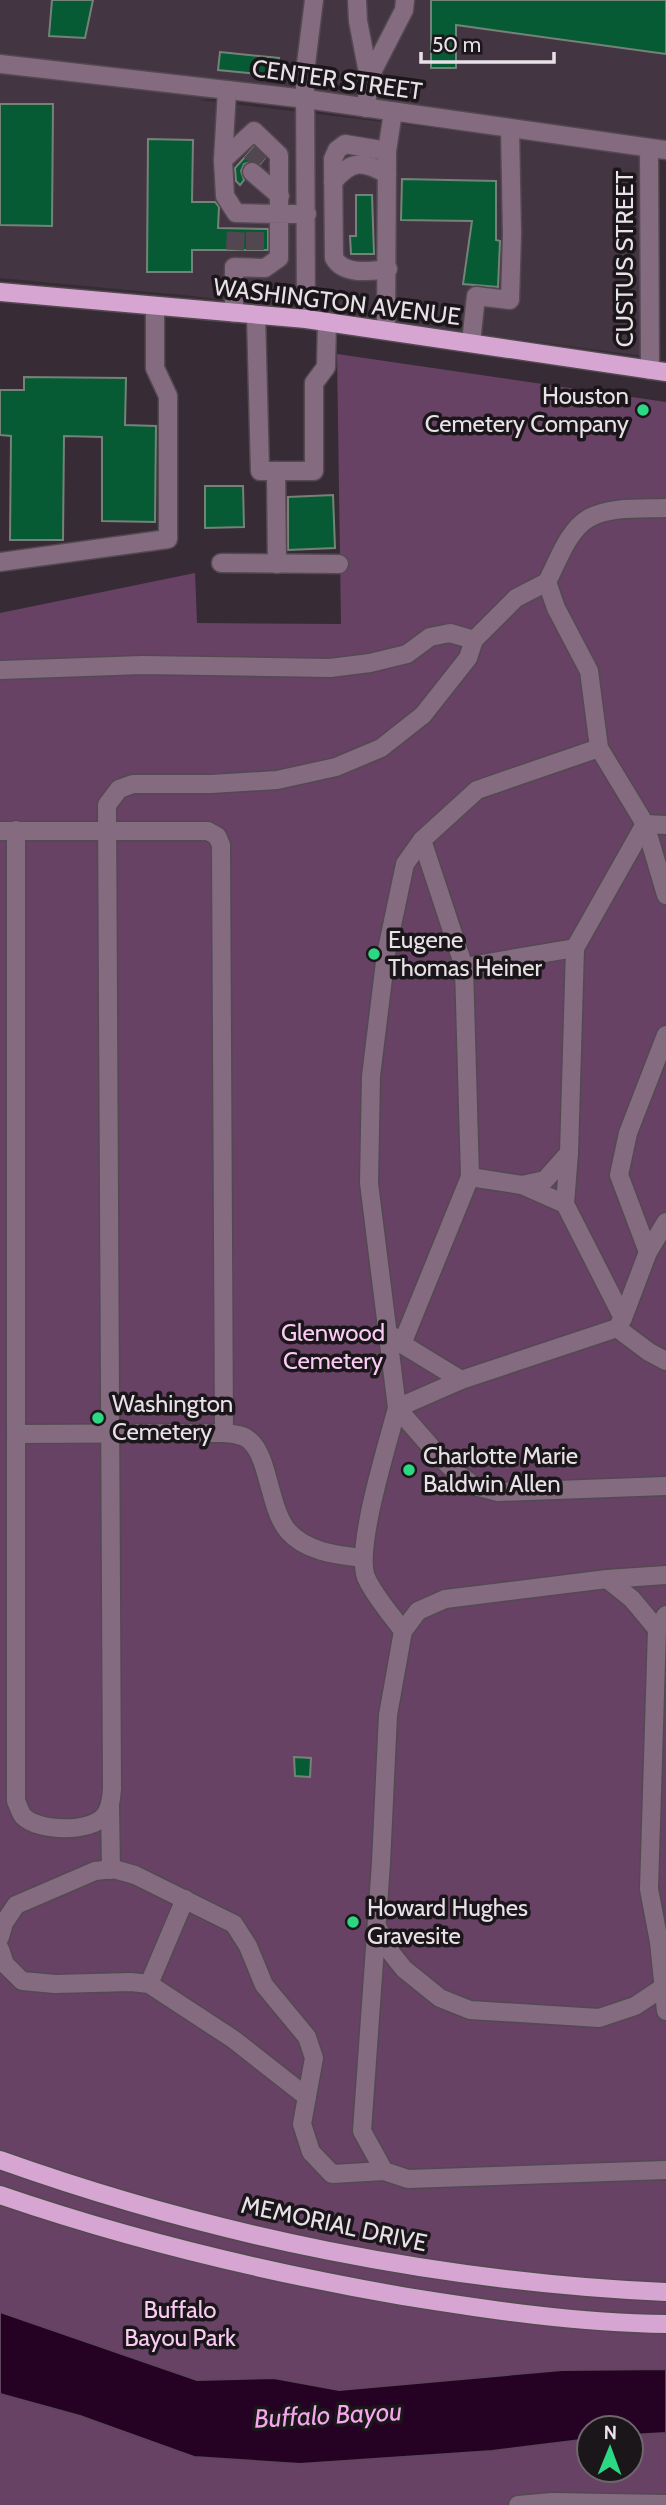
<svg xmlns="http://www.w3.org/2000/svg" width="666" height="2505" font-family="Cabin,sans-serif">
<style>
.built{fill:#443542}
.green{fill:#684264;fill-rule:evenodd}
.water{fill:#250223;stroke:#60455e;stroke-width:2}
.building{fill:#075b34;stroke:#748278;stroke-width:2}
.lines{fill:none;stroke-linecap:round;stroke-linejoin:round}
.minor-tunnel{stroke:#524750;stroke-width:18;stroke-dasharray:18 9;stroke-linecap:butt}
.minor-casing{stroke:#534951;stroke-width:21}
.major-casing{stroke:#534951;stroke-width:21}
.minor{stroke:#846b80;stroke-width:18}
.major{stroke:#d7a5d1;stroke-width:18}
.poi-dot{fill:#2cd884;stroke:#1b161a;stroke-width:2.5}
.labels{text-anchor:middle;stroke-width:7;stroke-linejoin:round;paint-order:stroke}
.street-label{font-size:24px;fill:#e8e1e7;stroke:#1b161a}
.poi-label{font-size:24px;fill:#e8e1e7;stroke:#1b161a;text-anchor:start}
.park-label{font-size:24px;fill:#fbcbf5;stroke:#1b161a}
.water-label{font-size:26px;font-style:italic;fill:#f5a6ec;stroke:#1b161a}
</style>
<rect width="100%" height="100%" fill="#372c35"/>
<path class="built" d="M0,0h666v142l-368,-51 -99,9 443,53 1,203 -450,-60 -193,-18z"/>
<path class="green" d="M337,354l329,48v2103h-666v-1892l195,-40 2,50 144,1zM589,2428h42v42h-42z"/>
<path class="water" d="M0,2312l197,68 77,-2 65,12 223,-20 104,-1v64l-35,2v-7h-42v11l-97,12 -192,13 -106,-7 -114,-41 -80,-22z"/>
<g class="building">
<path d="M52,0h41l-8,38 -36,-2z"/>
<path d="M431,0h235v54l-210,-29v43h-25z"/>
<path d="M220,52l59,6 -2,18 -59,-6z"/>
<path d="M0,104h53l-1,122 -52,-1z"/>
<path d="M148,139l45,1 -1,62h23l4,5 -1,21 50,1v21h-76v22h-45z"/>
<path d="M254,147l11,11 -5,6 -7,-3 -9,3 -3,7 3,9 -4,5 -4,-4 -1,-13z"/>
<path d="M402,179l94,2v59l4,1 -2,46 -35,-3 9,-63 -71,-1z"/>
<path d="M356,195h16l2,59h-23l-1,-18h6z"/>
<path d="M24,377l102,1 -1,47 31,1 -1,96 -53,-1v-84l-38,-1 -1,104h-53l1,-104 -11,-1v-45h24z"/>
<path d="M205,486h38l1,41 -39,1z"/>
<path d="M333,495l2,53 -47,2v-53z"/>
<path d="M294,1757l17,1 -1,19 -15,-1z"/>
</g>
<g class="lines">
<g class="minor-tunnel">
<path d="M250,151l12,11"/>
<path d="M235,250l1,-22"/>
<path d="M255,250v-22"/>
</g>
<defs>
<g id="minor">
<path d="M357,0l1,21 11,57 -3,30"/>
<path d="M0,64l306,35 360,51"/>
<path d="M369,78l35,-68 1,-10"/>
<path d="M649,148l1,222"/>
<path d="M387,151l6,-39"/>
<path d="M223,160l4,-70"/>
<path d="M252,172l28,24"/>
<path d="M333,182c19,-23 30,-21 54,-8"/>
<path d="M234,313v-46l31,1 14,-10c0,-34 0,-69 0,-103l-25,-24 -31,29 2,36 11,17c24,1 47,1 71,1"/>
<path d="M256,315l4,156h54v-88l12,-16 1,-45"/>
<path d="M306,319l-1,-247 9,-72"/>
<path d="M386,330l1,-179 -42,-7 -8,6 -4,9 1,99c10,18 37,13 54,11"/>
<path d="M471,343l5,-47 34,4 2,-66 -2,-106"/>
<path d="M276,471l1,93"/>
<path d="M666,508c-24,1 -55,-2 -77,10 -21,12 -31,43 -42,64l9,26 33,63 10,77 46,76 21,1"/>
<path d="M0,562l168,-23v-143l-13,-28v-62"/>
<path d="M221,563l118,1"/>
<path d="M0,670l143,-5 187,3 40,-5 37,-9 23,-17 20,-4 24,7"/>
<path d="M599,748l-122,42 -55,50 -17,24 -19,90 -15,122 -2,107 28,225 41,47 20,19 17,12 23,6 168,-6"/>
<path d="M645,824l21,71"/>
<path d="M16,830v971c2,4 4,11 7,15 15,16 69,17 82,-1 6,-8 6,-17 7,-26l-5,-984 12,-16 14,-5h78l66,-4 59,-13 45,-19 42,-33 45,-57 6,-18 42,-42 31,-16"/>
<path d="M0,831h208l9,5 4,9 3,588 -208,1"/>
<path d="M575,948l-6,205 -4,51 58,114"/>
<path d="M464,967l111,-19 70,-124"/>
<path d="M470,1177l52,8 23,-5 24,-27"/>
<path d="M522,1185l43,19"/>
<path d="M666,1222l-18,30 -25,66 -6,10 -156,52 -64,28c-9,35 -42,139 -31,169 8,19 25,37 37,54l15,-20 27,-12 162,-20 59,-4"/>
<path d="M648,1252l-29,-77 9,-42 38,-98"/>
<path d="M617,1328l32,24 17,9"/>
<path d="M395,1337l7,7 59,36"/>
<path d="M402,1344l68,-167 -6,-210 -42,-127"/>
<path d="M224,1433c9,1 19,1 26,8 19,16 19,68 38,90 18,21 50,24 75,27"/>
<path d="M607,1579l25,20 25,30"/>
<path d="M666,1615l-9,14 -8,260 10,53 7,69"/>
<path d="M110,1805l1,65"/>
<path d="M377,1926l11,23 16,20 36,29 30,12 129,8 36,-12 30,-20"/>
<path d="M0,1937l4,-14 12,-18 79,-34 19,-2 21,6 99,49 14,22 16,39 43,52 7,21 -12,66 9,28 21,22 52,-3 24,8 258,-9"/>
<path d="M0,1949l5,15 17,17 33,3 76,-2 18,2 84,55 74,58"/>
<path d="M149,1984l36,-85"/>
<path d="M384,2171l-22,-40 19,-268 7,-148 15,-84"/>
<path d="M518,2505l34,-3 114,2"/>
</g>
<g id="major">
<path d="M0,292l306,27 360,53"/>
<path d="M0,2160c213,76 440,122 666,132"/>
<path d="M0,2195c131,45 265,77 402,101 87,14 176,27 264,28"/>
</g>
</defs>
<use href="#minor" class="minor-casing"/>
<use href="#major" class="major-casing"/>
<use href="#minor" class="minor"/>
<use href="#major" class="major"/>
</g>
<g class="poi-dot">
<circle cx="643" cy="410" r="7"/>
<circle cx="374" cy="954" r="7"/>
<circle cx="98" cy="1418" r="7"/>
<circle cx="409" cy="1470" r="7"/>
<circle cx="353" cy="1922" r="7"/>
</g>
<g class="labels">
<g class="street-label">
<text transform="translate(337 80) rotate(8)" y="8">CENTER STREET</text>
<text transform="translate(625 259) rotate(-90)" y="8">CUSTUS STREET</text>
<text transform="translate(337 302) rotate(7)" y="8">WASHINGTON AVENUE</text>
<text transform="translate(334 2224) rotate(12)" y="8">MEMORIAL DRIVE</text>
</g>
<g class="poi-label">
<text x="629" y="404" text-anchor="end">Houston<tspan x="629" dy="28">Cemetery Company</tspan></text>
<text x="388" y="948">Eugene<tspan x="388" dy="28">Thomas Heiner</tspan></text>
<text x="112" y="1412">Washington<tspan x="112" dy="28">Cemetery</tspan></text>
<text x="423" y="1464">Charlotte Marie<tspan x="423" dy="28">Baldwin Allen</tspan></text>
<text x="367" y="1916">Howard Hughes<tspan x="367" dy="28">Gravesite</tspan></text>
</g>
<g class="park-label">
<text x="333" y="1341">Glenwood<tspan x="333" dy="28">Cemetery</tspan></text>
<text x="180" y="2318">Buffalo<tspan x="180" dy="28">Bayou Park</tspan></text>
</g>
<g class="water-label">
<text transform="translate(328 2415) rotate(-3)" y="9">Buffalo Bayou</text>
</g>
</g>
<g transform="translate(610 2449) rotate(1)"><circle r="33" fill="#1b161a" stroke="#6d676c" stroke-width="2"/>
<path d="M0-5L12 26L0 18L-12 26Z" fill="#2cd884"/>
<text y="-10" font-size="19" font-weight="bold" text-anchor="middle" fill="#e8e1e7">N</text>
</g>
<path d="M421 52v10h133v-10" fill="none" stroke="#e8e1e7" stroke-width="3.5"/>
<text x="432" y="52" font-size="21" fill="#e8e1e7" stroke="#1b161a" stroke-width="5" paint-order="stroke">50 m</text>
</svg>
